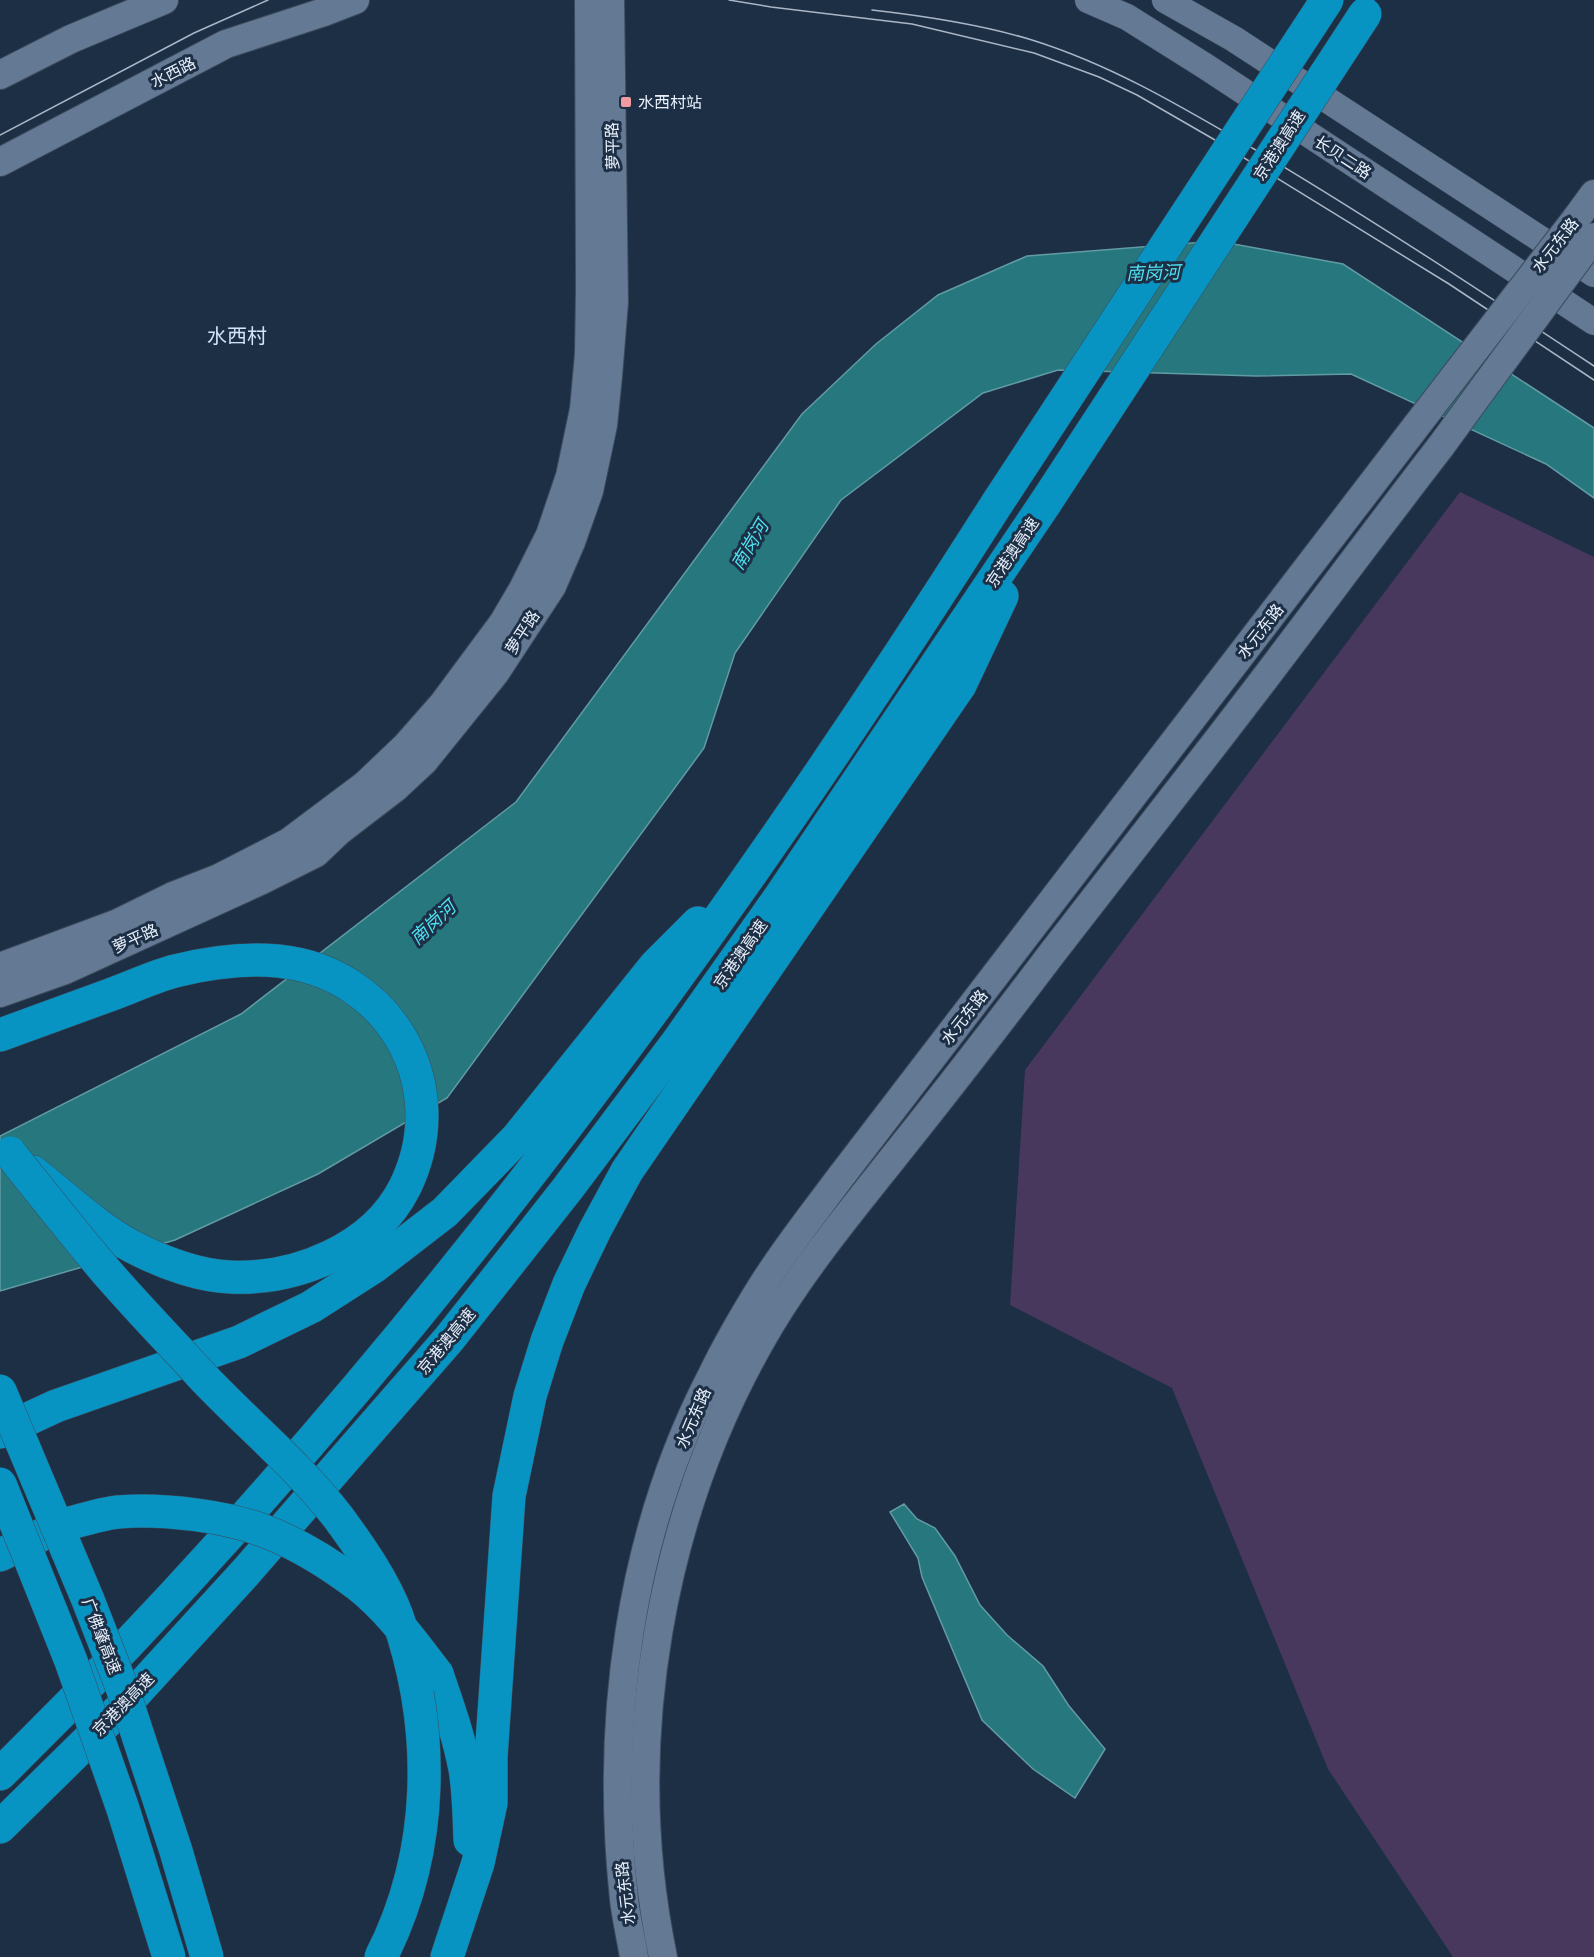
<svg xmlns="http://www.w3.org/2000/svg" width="1594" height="1957" font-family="'Archivo Narrow','Noto Sans SC',sans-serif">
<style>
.green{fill:#48385e}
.water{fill:#27777f;stroke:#619ba4;stroke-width:1.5}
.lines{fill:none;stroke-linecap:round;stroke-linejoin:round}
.tertiary-casing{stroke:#3c4b5d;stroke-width:27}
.secondary-casing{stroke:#3c4b5d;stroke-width:30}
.motorway-casing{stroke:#3c4b5d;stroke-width:34}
.tertiary{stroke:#647993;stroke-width:26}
.secondary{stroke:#647993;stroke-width:28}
.motorway{stroke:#0794c3;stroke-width:33}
.tram{stroke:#aab6c5;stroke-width:1.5}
.secondary-bridge-casing{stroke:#3c4b5d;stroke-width:30;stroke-linecap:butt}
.motorway-bridge-casing{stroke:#3c4b5d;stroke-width:34;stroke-linecap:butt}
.secondary-bridge{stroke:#647993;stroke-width:28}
.motorway-bridge{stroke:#0794c3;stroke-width:33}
.poi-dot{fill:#f49aa1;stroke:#1d2f45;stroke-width:2}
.labels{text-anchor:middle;stroke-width:6;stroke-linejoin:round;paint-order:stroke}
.street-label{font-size:16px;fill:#e7f0fc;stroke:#1d2f45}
.poi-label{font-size:16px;fill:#e7f0fc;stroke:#1d2f45;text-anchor:start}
.water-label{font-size:18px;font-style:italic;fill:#4de3f3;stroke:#1d2f45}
.quarter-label{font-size:20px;fill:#d1e4fb;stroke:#1d2f45}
</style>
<rect width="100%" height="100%" fill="#1d2f45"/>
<path class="green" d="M1460,492l134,65v1400h-141l-125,-188 -156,-381 -162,-83 15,-235z"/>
<g class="water">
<path d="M1217,241l126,23 251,164v70l-48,-34 -195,-90 -95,2 -198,-6 -75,23 -142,107 -106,153 -31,95 -257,350 -129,76 -143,66 -175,51v-155l241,-122 275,-212 286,-388 74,-70 62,-49 89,-39z"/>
<path d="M904,1504l13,15 18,9 20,28 25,49 27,30 36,31 26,40 36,43 -30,49 -42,-29 -51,-49 -60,-143 -4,-19 -28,-46z"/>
</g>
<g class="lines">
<defs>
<g id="tertiary">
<path d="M1088,0l39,17 78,49 389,256"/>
<path d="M1165,0l69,39 360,235"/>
</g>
<g id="secondary">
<path d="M0,75l71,-36 93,-39"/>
<path d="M0,162l226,-118 98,-32 31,-12"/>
<path d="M1575,220l19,-26"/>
<path d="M0,967l118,-44 55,-27 46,-18 70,-36 76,-57 41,-39 37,-42 60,-81 20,-34 27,-54 20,-59 14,-67 5,-55 1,-64 -1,-290"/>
<path d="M0,993l65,-23 197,-90 54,-27 23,-22 56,-43 29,-27 71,-88 57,-87 19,-44 18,-51 14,-66 5,-49 6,-74 -4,-302"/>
<path d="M634,1957c-3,-19 -8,-39 -10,-58 -19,-177 5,-363 87,-522 15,-31 33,-62 51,-91 23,-37 51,-72 77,-107l578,-754"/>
<path d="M663,1957c-44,-211 -4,-446 107,-632 38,-63 86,-120 131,-177 52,-65 102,-130 152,-196 69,-89 138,-177 206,-266 61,-80 120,-160 182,-240"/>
</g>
<g id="motorway">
<path d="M0,1035c36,-13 71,-26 107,-39 23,-8 45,-19 68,-25 32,-8 70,-13 103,-10 111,11 177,124 127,226 -31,62 -109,93 -175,90 -29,-1 -63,-13 -89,-26 -39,-18 -75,-53 -108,-79"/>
<path d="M0,1432l56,-26 183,-64 72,-35 64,-41 70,-54 73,-75 137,-171 43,-43"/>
<path d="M0,1555l60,-29"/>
<path d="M437,1674c11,32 22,63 28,95 4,24 4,47 5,71"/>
<path d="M0,1774c386,-379 709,-816 998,-1272"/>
<path d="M0,1827l127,-125 118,-129 204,-234 60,-76 59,-75 108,-144 104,-147 266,-395"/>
<path d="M447,1957l31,-94 13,-60v-46l18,-261 21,-100 17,-55 22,-57 26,-54 32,-59 333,-486 42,-89"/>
</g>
</defs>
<use href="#tertiary" class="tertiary-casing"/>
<use href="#secondary" class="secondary-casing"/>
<use href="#motorway" class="motorway-casing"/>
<use href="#tertiary" class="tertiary"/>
<use href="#secondary" class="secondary"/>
<use href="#motorway" class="motorway"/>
<g class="tram">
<path d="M729,0l42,7 141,17 122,29 65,24 38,18 78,45 234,144 145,96"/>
<path d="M872,10c53,6 108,14 160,30 80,25 150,67 222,109 116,69 228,143 340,217"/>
<path d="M0,135l194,-102 74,-33"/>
</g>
<defs>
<g id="secondary-bridge">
<path d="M1417,425l158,-205"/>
<path d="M1441,446l153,-209"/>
</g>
<g id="motorway-bridge">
<path d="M998,502l329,-502"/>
<path d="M1046,502l319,-488"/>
<path d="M10,1153c31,39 62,78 94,116 31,36 65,71 97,106 45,48 97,90 137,142 22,30 46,64 59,99 39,112 38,235 -16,341"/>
<path d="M0,1391l88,209 35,90 53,161 31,106"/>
<path d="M0,1484l71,177 52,148 46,148"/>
<path d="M60,1526c19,-5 39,-12 58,-14 43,-4 109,4 149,20 33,13 63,32 91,53 31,24 55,58 79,89"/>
</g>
</defs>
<use href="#secondary-bridge" class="secondary-bridge-casing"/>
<use href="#motorway-bridge" class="motorway-bridge-casing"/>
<use href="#secondary-bridge" class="secondary-bridge"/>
<use href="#motorway-bridge" class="motorway-bridge"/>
</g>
<rect class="poi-dot" x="620" y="96" width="12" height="12" rx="3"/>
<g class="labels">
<g class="street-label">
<text transform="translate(173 72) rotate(-27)" y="6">水西路</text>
<text transform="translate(1279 145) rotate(-57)" y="6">京港澳高速</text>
<text transform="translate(612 146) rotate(-91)" y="6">萝平路</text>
<text transform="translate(1343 157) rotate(33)" y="6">长贝二路</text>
<text transform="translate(1555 245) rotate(-52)" y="6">水元东路</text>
<text transform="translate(1012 552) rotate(-56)" y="6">京港澳高速</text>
<text transform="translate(1260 631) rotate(-52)" y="6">水元东路</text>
<text transform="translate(522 632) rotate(-57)" y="6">萝平路</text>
<text transform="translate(135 938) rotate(-24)" y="6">萝平路</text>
<text transform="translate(740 954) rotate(-55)" y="6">京港澳高速</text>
<text transform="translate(964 1017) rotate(-52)" y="6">水元东路</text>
<text transform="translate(446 1341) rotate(-50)" y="6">京港澳高速</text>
<text transform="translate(693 1418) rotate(-67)" y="6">水元东路</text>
<text transform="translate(102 1636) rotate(69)" y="6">广佛肇高速</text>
<text transform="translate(123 1704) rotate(-46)" y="6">京港澳高速</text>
<text transform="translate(625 1893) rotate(-97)" y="6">水元东路</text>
</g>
<g class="poi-label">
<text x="638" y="108">水西村站</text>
</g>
<g class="water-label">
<text transform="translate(1153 273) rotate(-2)" y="6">南岗河</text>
<text transform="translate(750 545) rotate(-59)" y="6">南岗河</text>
<text transform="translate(433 923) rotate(-43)" y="6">南岗河</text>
</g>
<g class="quarter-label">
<text x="237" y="343">水西村</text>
</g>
</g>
</svg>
